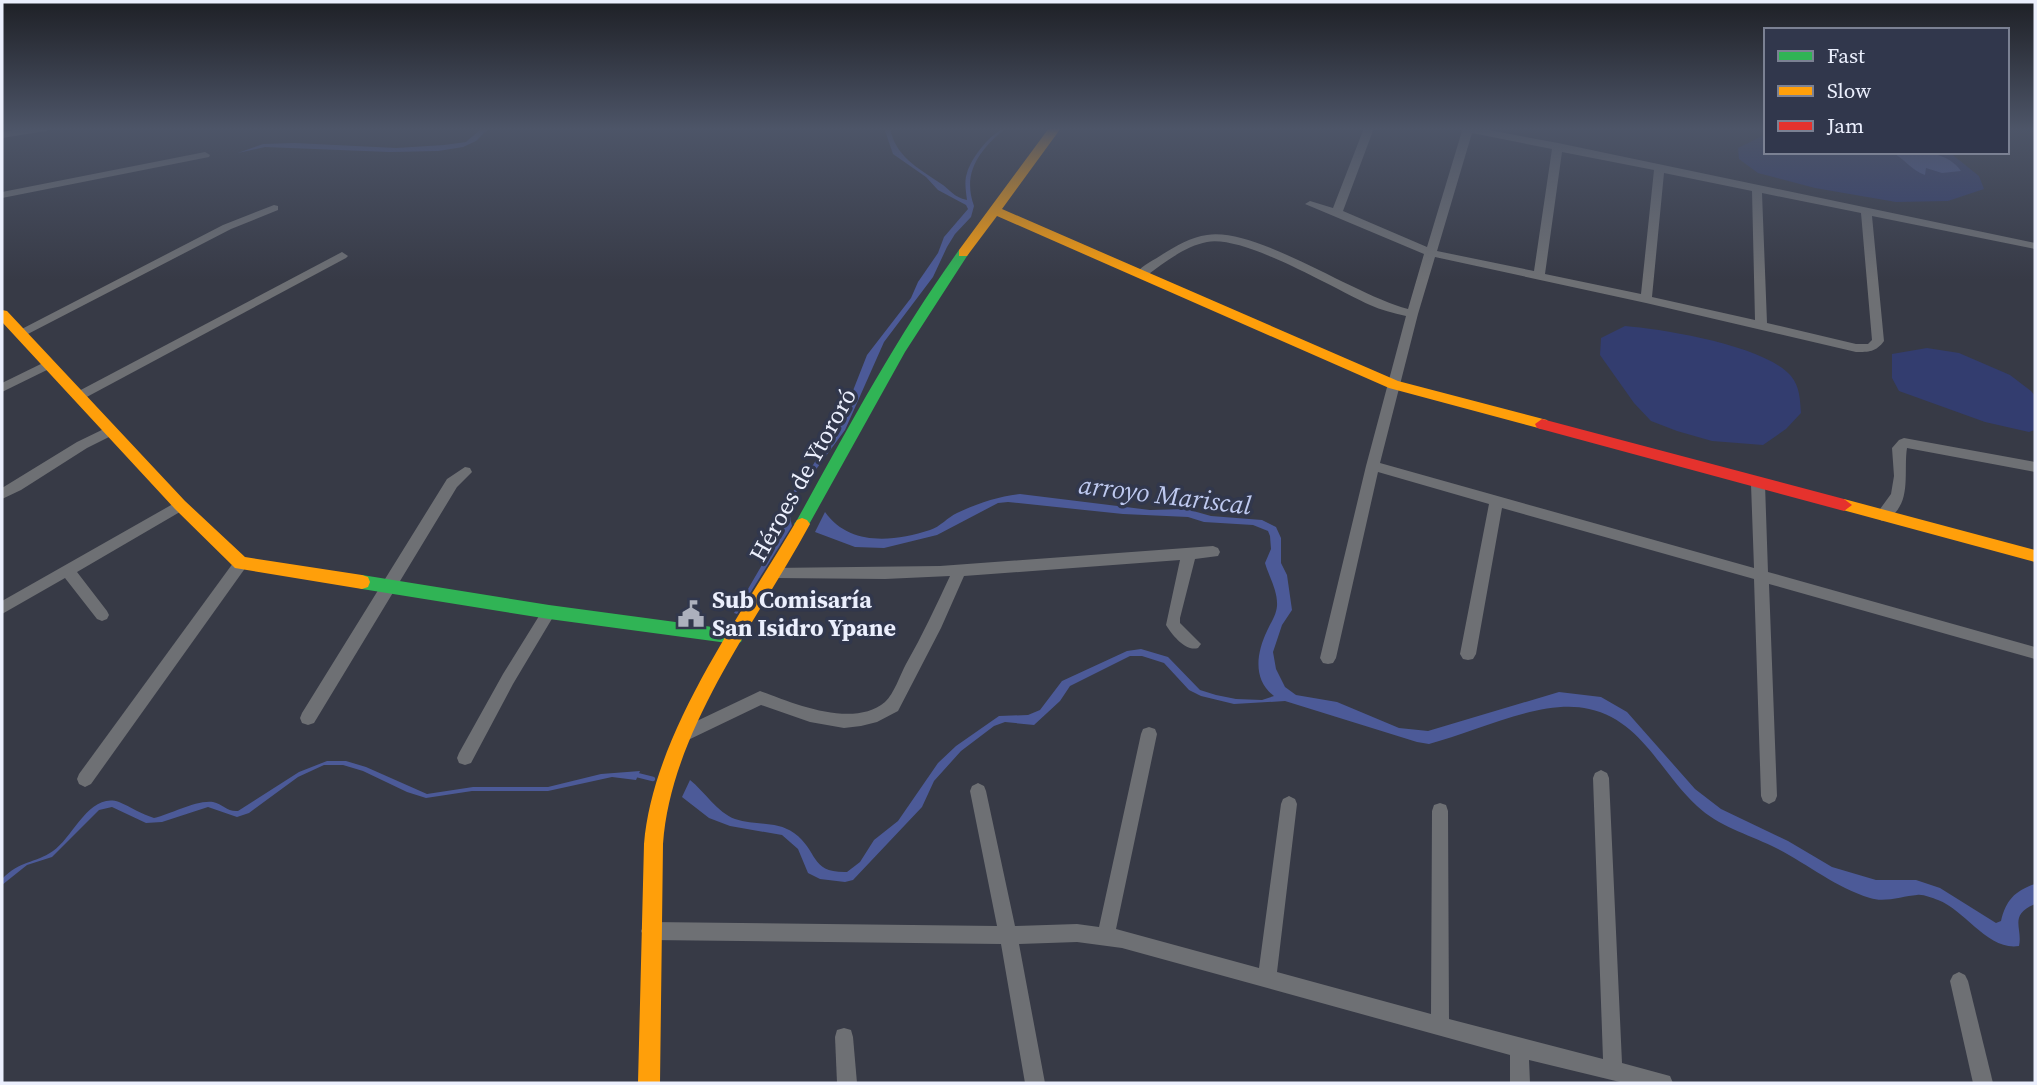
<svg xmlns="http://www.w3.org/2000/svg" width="2037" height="1085" font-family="'Source Serif 4',serif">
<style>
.green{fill:#333d6f}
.water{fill:#4c5a98}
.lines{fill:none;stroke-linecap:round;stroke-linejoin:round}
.stream{stroke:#4c5a98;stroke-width:4.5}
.street{fill:#6e7074;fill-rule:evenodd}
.fast{fill:#30b455;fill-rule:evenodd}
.slow{fill:#ff9f0a;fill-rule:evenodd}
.jam{fill:#e5322d;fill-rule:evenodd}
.labels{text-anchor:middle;stroke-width:7;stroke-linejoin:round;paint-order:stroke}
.street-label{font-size:24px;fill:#ebeffd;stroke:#31374c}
.poi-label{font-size:24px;font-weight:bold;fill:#ebeffd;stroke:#31374c;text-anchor:start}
.water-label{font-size:26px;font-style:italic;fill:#bec9ef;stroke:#31374c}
</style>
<rect width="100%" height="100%" fill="#373a46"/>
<g class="green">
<path d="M1766,134v18h183l30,24 5,13 -36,12 -52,1 -81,-14 -57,-15 -19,-14 -1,-11z"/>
<path d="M1625,326c39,3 141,20 166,50 9,11 9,24 10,37l-15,16 -23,16 -51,-4 -35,-10 -26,-10 -17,-18 -34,-48 1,-17z"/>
<path d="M1927,348l32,5 51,22 21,16 4,5v34l-6,2 -44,-10 -86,-31 -7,-13v-24z"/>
</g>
<g class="water">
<path d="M482,128h7l-13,13 -13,6 -25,4 -48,1 -125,-5 -27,6 25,-9 32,-1 101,5 48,-3 22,-3z"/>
<path d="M884,128h6c5,28 28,40 50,55 11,7 13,14 27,17 -1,-8 -3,-19 0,-27 4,-15 25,-42 39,-45 -27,22 -44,45 -32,78l-3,11 -16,17 -8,13 -14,30 -49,65 -39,88 -39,53 -15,14 -2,15 3,14 -55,88 -3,-1 49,-84 -2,-14 5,-14 27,-36 30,-49 24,-61 44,-57 7,-16 20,-29 6,-16 24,-28 -2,-4 -28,-15 -12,-13 -33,-23z"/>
<path d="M1891,152c25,0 54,-3 70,19l-19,2 -16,-5 -1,7c-13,-4 -21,-17 -34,-23z"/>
<path d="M1020,494l130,16 36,-1 25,7 51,4 14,7 5,11v25l6,12 5,35 -10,15 -9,27 3,17 9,18 11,8 41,7 62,26 29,3 131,-39 42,5 26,15 68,77 26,20 67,32 44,26 44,13h40l24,8 56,35 5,-2c5,-21 14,-30 34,-37v20c-27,11 -12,24 -16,42 -31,5 -54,-36 -81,-46 -6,-2 -15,-6 -21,-5 -14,1 -33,8 -47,3 -36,-11 -65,-36 -98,-52 -25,-12 -54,-20 -75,-40 -36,-33 -56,-86 -108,-97 -47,-11 -113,23 -160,35l-12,-2 -132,-41 -51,3 -33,-8 -12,-6 -25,-27 -22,-7h-12l-60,30 -10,15 -26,24 -29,-3 -11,4 -33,25 -27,30 -12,26 -69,73 -8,2 -25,-3 -12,-6 -10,-24 -16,-14 -52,-9 -21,-8 -27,-21 8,-17c14,11 28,33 45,39 20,7 41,1 59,14 25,18 15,40 53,39l13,-10 14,-22 24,-19 40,-58 18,-17 43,-30 29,-1 12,-5 22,-29 65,-30 14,-2 27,8 32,33 16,5 20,4 26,1 12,-4c-21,-16 -18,-42 -7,-65 4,-9 9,-15 10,-25 1,-15 -8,-29 -12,-43l6,-14 -1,-13 -2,-5 -15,-6 -49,-3 -16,-5 -65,-3 -115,-12 -10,1 -61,32 -53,13 -29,-1 -40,-15 10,-20c24,34 68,30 105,18 10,-3 18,-13 27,-17 19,-9 42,-17 63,-19z"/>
<path d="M327,761h19l20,6 61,27 46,-7h75l53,-13 39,-3 -4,9 -24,-3 -64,14h-76l-46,7 -19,-6 -44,-21 -20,-6h-19l-26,12 -49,36 -12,4 -29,-10 -46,15 -16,1 -34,-16 -13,3 -47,47 -25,8 -25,20v-6c18,-19 32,-15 51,-28 20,-13 36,-59 66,-49 12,5 22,12 35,16 18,-4 41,-18 59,-16 10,2 14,10 25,9l61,-39z"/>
</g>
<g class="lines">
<path class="stream" d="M637,775l16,4"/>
<g class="street">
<path d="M27,128h24l-5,3 -44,7v-6z"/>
<path d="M1364,128h10l-31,83 84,36 35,-116 -4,-3h20l80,15 477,100v6l-163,-33 12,125c-8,11 -15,11 -28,11l-210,-49 -211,-46 -17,57 -38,149 374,105 -3,-84 7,-5 7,5 3,88 267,75v12l-266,-75 8,212 -2,5 -6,3 -6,-3 -2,-5 -7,-217 -252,-71 -26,146 -3,5 -5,1 -5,-1 -3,-5 29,-150 -111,-32 -42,186 -3,5 -5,1 -5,-1 -3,-5 46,-192 40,-150c-13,-3 -25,-6 -36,-11 -38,-17 -125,-70 -163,-63 -22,4 -43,21 -61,34l-4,1 -6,-4c7,-8 18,-13 27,-19 13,-8 28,-17 44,-19 50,-8 147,60 201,74l16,-55 -119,-50 5,-3 23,7zM1472,133l80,16 -18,122 -97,-20zM1562,152l92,18 -13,124 -96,-20zM1664,173l88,18 3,129 -103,-23zM1762,193l99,20 11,127 -4,4h-12l-89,-21z"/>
<path d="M205,152l5,3 -1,2 -207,41v-6z"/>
<path d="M274,205l4,1v4l-47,19 -207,107 -4,1 -6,-4 209,-108z"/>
<path d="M342,252l6,4 -2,2 -263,141h-8l-2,-3 2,-3z"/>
<path d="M47,361l4,1 2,3 -2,3 -49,24v-9z"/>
<path d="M110,426l6,5 -1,3 -28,14 -66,42 -19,9v-11l75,-46z"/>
<path d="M1904,438l131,24v10l-128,-24c-4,25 7,61 -25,73l-7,-5 16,-22 3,-18 -2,-28 7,-8z"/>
<path d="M465,467l5,1 2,4 -15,15 -143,236 -6,2 -6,-2 -2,-5 2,-5 145,-234z"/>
<path d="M180,500l7,5 -2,4 -108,63 30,39 2,4 -2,4 -5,2 -5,-2 -32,-41 -63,36v-13z"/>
<path d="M1213,546l5,2 2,4 -2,4 -23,3 -15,59v5l21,21 -3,4c-12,4 -26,-13 -32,-23l14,-65 -216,16 -23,52 -43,83 -21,11 -16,4 -17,2 -34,-6 -49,-17 -75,36 -6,-2 -2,-5 2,-5 80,-38c33,12 93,38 125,11 9,-8 15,-27 21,-38 16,-28 30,-58 44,-88l-65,3 -109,-1 -5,-2 -2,-4 2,-4 169,-2z"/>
<path d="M241,557l5,2 2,4 -2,4 -155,217 -6,3 -6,-3 -2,-5 2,-5 157,-215z"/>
<path d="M549,606l5,2 2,4 -43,72 -42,79 -6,2 -6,-2 -2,-5 2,-5 44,-79 41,-66z"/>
<path d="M1149,727l6,2 2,5 -41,195 143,39 22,-164 2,-5 6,-3 6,3 2,5 -20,168 154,42 1,-203 2,-6 6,-2 6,2 2,6 1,208 154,40 -10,-281 2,-5 6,-3 6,3 2,5 13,285 48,13 3,7h-49l-95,-23 1,23h-20v-28l-388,-107 -45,-6 -58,2 26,139h-20l-24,-139 -351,-4 -6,-3 -3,-6 3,-6 6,-3 347,4 -27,-135 2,-5 6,-3 6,3 2,5 29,135 62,-2 22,3 42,-193 2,-5z"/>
<path d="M1959,972l6,3 3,6 25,102h-20l-23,-102 3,-6z"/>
<path d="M844,1028l7,2 2,7 4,46h-20l-2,-46 2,-7z"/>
</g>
<g class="fast">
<path d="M963,249l6,4 -64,99 -98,176h-10l-3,-4 3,-4c51,-92 100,-184 162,-270z"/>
<path d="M362,575l187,30 186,25 6,2 2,5 -2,5 -6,2 -186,-25 -187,-30 -6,-2 -2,-5 2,-5z"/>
</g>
<g class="slow">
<path d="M1049,128h12l-59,81 396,172 149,39 2,4 -2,4 -5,1 -153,-41 -392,-172 -30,40h-8v-6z"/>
<path d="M2,310l5,1 178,190 60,56 117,18 6,2 2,5 -2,5 -6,2 -127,-21 -60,-59 -173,-187z"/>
<path d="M1844,499l191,51v12l-196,-53 -3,-4z"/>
<path d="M802,518l5,2 3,4c-53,98 -139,206 -147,320l-3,239h-22l6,-239c9,-111 98,-230 153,-324z"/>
</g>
<path class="jam" d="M1542,419l302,80 8,6 -8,6 -307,-83 -2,-4z"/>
</g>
<linearGradient id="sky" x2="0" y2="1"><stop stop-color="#1e2026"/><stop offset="0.46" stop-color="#4d5568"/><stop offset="1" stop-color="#4d5568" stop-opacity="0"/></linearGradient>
<rect width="2037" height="280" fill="url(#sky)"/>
<defs>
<symbol id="civic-bare" viewBox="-9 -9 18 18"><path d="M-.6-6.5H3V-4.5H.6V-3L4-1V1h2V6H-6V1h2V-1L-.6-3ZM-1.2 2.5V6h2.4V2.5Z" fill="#acb0bd" stroke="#31374c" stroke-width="2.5" paint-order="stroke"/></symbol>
</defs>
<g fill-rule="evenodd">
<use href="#civic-bare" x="672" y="595" width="38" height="38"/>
</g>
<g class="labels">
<g class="street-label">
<text transform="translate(803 475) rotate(-61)" y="8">Héroes de Ytororó</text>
</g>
<g class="poi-label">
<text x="712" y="608">Sub Comisaría<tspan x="712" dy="28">San Isidro Ypane</tspan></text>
</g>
<g class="water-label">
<text transform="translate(1165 495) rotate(7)" y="9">arroyo Mariscal</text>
</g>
</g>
<rect width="2037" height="1085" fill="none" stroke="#ebeffd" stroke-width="7"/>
<rect x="1764" y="28" width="245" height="126" fill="#31374c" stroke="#7b8193" stroke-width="2"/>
<rect x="1778" y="51" width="35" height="10" fill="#30b455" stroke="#7b8193" stroke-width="2"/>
<text x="1827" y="63" font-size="21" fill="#ebeffd">Fast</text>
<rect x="1778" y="86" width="35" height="10" fill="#ff9f0a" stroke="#7b8193" stroke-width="2"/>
<text x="1827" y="98" font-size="21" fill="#ebeffd">Slow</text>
<rect x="1778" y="121" width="35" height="10" fill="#e5322d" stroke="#7b8193" stroke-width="2"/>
<text x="1827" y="133" font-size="21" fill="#ebeffd">Jam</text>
</svg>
